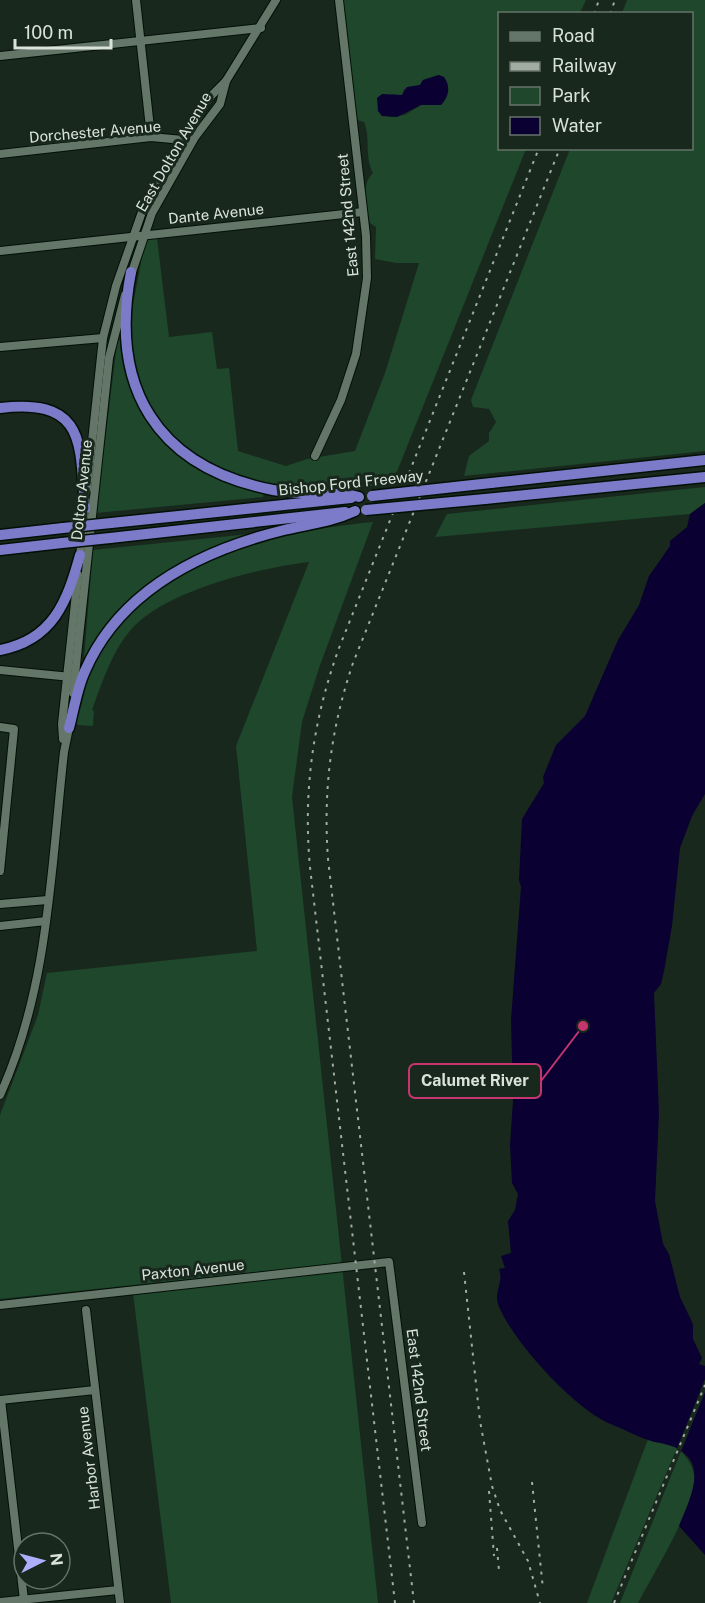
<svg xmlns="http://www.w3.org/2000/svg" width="705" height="1603" font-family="'Public Sans',sans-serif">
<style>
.green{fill:#1e472c;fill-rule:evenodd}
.water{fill:#0a0031}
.pier{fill:#18281d}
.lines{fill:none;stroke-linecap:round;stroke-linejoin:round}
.minor-casing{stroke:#031007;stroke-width:10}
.highway-casing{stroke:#031007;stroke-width:13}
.minor{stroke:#647668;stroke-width:8}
.highway{stroke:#7b7bc9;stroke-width:10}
.rail{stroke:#a1aca4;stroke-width:2;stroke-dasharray:3 6;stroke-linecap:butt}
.highway-bridge-casing{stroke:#031007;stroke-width:13;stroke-linecap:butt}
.highway-bridge{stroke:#7b7bc9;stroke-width:10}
.labels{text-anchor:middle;stroke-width:6;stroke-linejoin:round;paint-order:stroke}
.street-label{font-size:15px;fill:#d9e3dc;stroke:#18281d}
.leader{fill:none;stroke:#c5366e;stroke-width:2}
.callout-dot{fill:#c5366e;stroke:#18281d;stroke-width:2}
.callout{fill:#18281d;stroke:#c5366e;stroke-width:2}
.callout-label{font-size:16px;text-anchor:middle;font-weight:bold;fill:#d9e3dc}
</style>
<rect width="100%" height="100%" fill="#18281d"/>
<g class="green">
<path d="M341,0h245l-6,13 -80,1v134l26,1 -134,335c-35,3 -71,8 -106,3 -76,-9 -146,-55 -155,-137 -4,-36 9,-69 12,-104l6,-7 8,-1 12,99 43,-5 5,37 12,-1 9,83 48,15 21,-7 48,-8 30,-78 34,-110h-23l-21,-4 1,-32 -6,-4c-3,-16 -10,-38 3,-50 -9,-17 -2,-35 -9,-51l-7,-2zM438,75c9,11 14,18 3,30h-20l-16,10 -16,2 4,-23 4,2 5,-1 2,-6 16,-4 3,-5z"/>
<path d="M627,0h78v451l-241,25 5,-20 20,-15v-8l7,-11 -7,-13 -16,-2 -2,-7 99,-251 122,-1v-134l-70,-1z"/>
<path d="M119,328h3c-1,40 18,101 54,123 27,17 59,28 88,42l-1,4 -167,16z"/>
<path d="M705,487v16l-15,11 -255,23 12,-23z"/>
<path d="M373,522l-54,146 -17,54 -10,75 86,806h-207l-38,-310 165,-19 -1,-6 -297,31v-184l38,-100 9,-42 210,-22 -21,-205 73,-184c-50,6 -147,29 -180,70 -18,22 -27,51 -37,78l2,1 -1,15 -15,-1 -3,-3 1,-6c7,-7 8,-27 12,-38 4,-13 11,-26 18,-37 58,-85 171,-109 267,-119z"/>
<path d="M249,534v2c-44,18 -85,34 -121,65 -12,11 -36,54 -44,57l9,-108z"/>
<path d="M648,1439l24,5 5,4 -66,155h-24z"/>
<path d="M681,1451c6,7 11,13 13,24 5,25 -43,103 -56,128h-18z"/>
</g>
<g class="water">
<path d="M439,75l5,2c7,10 5,19 -3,28h-20l-24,12 -15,-1 -4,-5 -1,-13 5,-4 20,1 5,-8 13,-2 3,-5z"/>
<path d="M705,503v291l-13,22 -12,32 -8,78 -8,45 -3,13 -7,9 5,120 -4,88 8,43 6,10 11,43 13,27v15l9,19 -3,6 6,2v189l-26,-29c7,-19 25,-51 9,-69 -12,-13 -22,-12 -37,-16 -13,-4 -25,-11 -38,-16 -36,-13 -102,-85 -115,-121 -4,-13 6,-22 1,-35l6,-1 -4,-12 10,-3 -3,-32 7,-11 3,-16 -6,-11 -2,-38 3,-44 -2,-81 10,-133 -2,-7 3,-61 22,-36 -1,-6 13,-32 29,-29 33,-76 21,-35 10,-29 21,-30v-5l17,-14 3,-13z"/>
</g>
<path class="pier" d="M705,1379v13l-25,62 -4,-3z"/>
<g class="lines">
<defs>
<g id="minor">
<path d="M136,0l15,137"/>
<path d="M0,56l261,-28"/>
<path d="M0,154l151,-17 32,3"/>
<path d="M0,251l363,-39"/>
<path d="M131,275l21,-62 43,-76 25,-33 6,-23"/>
<path d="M0,347l103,-9"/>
<path d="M315,456l26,-56 15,-46 11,-76 -1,-42 -27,-236"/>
<path d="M87,489l16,-151 13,-52 27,-77 39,-69 29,-44 15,-15 50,-81"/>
<path d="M80,557l5,-53"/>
<path d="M0,670l71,7"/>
<path d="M73,693l36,-335 16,-63"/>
<path d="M0,727l14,2 -14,142"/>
<path d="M63,739l-1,-15 16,-149"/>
<path d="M0,904l48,-4"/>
<path d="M0,926l46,-5"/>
<path d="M0,1095c49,-107 51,-228 64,-343l6,-29"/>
<path d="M0,1305l389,-43 33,261"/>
<path d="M86,1310l34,293"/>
<path d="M0,1400l95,-10"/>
<path d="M1,1400l23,200"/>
<path d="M0,1602l118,-12"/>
</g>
<g id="highway">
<path d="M131,272c-22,115 25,195 142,218 30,6 58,0 86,7"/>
<path d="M0,408c86,-10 80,35 85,101"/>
<path d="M491,483l214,-23"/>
<path d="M485,499l220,-22"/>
<path d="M111,523l240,-25"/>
<path d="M0,535l63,-7"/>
<path d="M110,538l235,-26"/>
<path d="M0,550l62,-7"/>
<path d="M0,650c53,-10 67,-48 80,-95"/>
<path d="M69,728c5,-19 8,-40 16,-57 35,-81 118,-121 199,-141 25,-6 47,-8 71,-19"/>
</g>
</defs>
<use href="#minor" class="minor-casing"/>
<use href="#highway" class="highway-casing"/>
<use href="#minor" class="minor"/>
<use href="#highway" class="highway"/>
<g class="rail">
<path d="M594,14l5,-14"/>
<path d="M610,14l5,-14"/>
<path d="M464,1272l16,149 12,65 8,24 28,51 12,42"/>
<path d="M532,1482l11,107"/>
<path d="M489,1491l5,65"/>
<path d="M497,1548l2,23"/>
<path d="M395,1603l-85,-736c-7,-76 3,-147 29,-219l200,-500"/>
<path d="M414,1603l-86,-744c-5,-69 3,-131 25,-196l207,-515"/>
<path d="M614,1603l91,-218"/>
</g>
<defs>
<g id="highway-bridge">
<path d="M372,496l119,-13"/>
<path d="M366,510l119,-11"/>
<path d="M63,528l48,-5"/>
<path d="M62,543l48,-5"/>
</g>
</defs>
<use href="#highway-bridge" class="highway-bridge-casing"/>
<use href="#highway-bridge" class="highway-bridge"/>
</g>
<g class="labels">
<g class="street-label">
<text transform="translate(95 132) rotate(-5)" y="5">Dorchester Avenue</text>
<text transform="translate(174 152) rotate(-60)" y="5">East Dolton Avenue</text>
<text transform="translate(216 214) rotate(-6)" y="5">Dante Avenue</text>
<text transform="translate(348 215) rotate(-95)" y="5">East 142nd Street</text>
<text transform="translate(351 483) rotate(-6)" y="5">Bishop Ford Freeway</text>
<text transform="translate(82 490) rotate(-84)" y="5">Dolton Avenue</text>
<text transform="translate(193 1270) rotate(-6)" y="5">Paxton Avenue</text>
<text transform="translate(419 1390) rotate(83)" y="5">East 142nd Street</text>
<text transform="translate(89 1458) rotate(-97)" y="5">Harbor Avenue</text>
</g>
</g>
<path class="leader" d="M583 1026L541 1081"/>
<circle class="callout-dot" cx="583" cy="1026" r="6"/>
<rect class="callout" x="409" y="1064" width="132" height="34" rx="6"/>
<g class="callout-label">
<text x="475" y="1086">Calumet River</text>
</g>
<rect x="498" y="12" width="195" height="138" fill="#18281d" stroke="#657369" stroke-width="1.5"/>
<rect x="510" y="32" width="30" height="9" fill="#647668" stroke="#657369" stroke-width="1.5"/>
<text x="552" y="42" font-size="18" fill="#d9e3dc">Road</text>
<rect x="510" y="62" width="30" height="9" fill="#a1aca4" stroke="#657369" stroke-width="1.5"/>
<text x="552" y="72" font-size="18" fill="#d9e3dc">Railway</text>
<rect x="510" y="87" width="30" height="18" fill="#1e472c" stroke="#657369" stroke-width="1.5"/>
<text x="552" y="102" font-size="18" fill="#d9e3dc">Park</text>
<rect x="510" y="117" width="30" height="18" fill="#0a0031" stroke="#657369" stroke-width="1.5"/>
<text x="552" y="132" font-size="18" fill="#d9e3dc">Water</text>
<g transform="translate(42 1561) rotate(84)"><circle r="28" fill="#18281d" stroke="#657369" stroke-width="1.5"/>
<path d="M0-4.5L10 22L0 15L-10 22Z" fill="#adaffb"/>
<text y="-9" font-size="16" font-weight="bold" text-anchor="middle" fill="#d9e3dc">N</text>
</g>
<path d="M15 39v9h96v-9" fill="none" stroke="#d9e3dc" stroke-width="3"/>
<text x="24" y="39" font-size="18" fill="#d9e3dc" stroke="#18281d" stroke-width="4.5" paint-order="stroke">100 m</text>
</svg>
